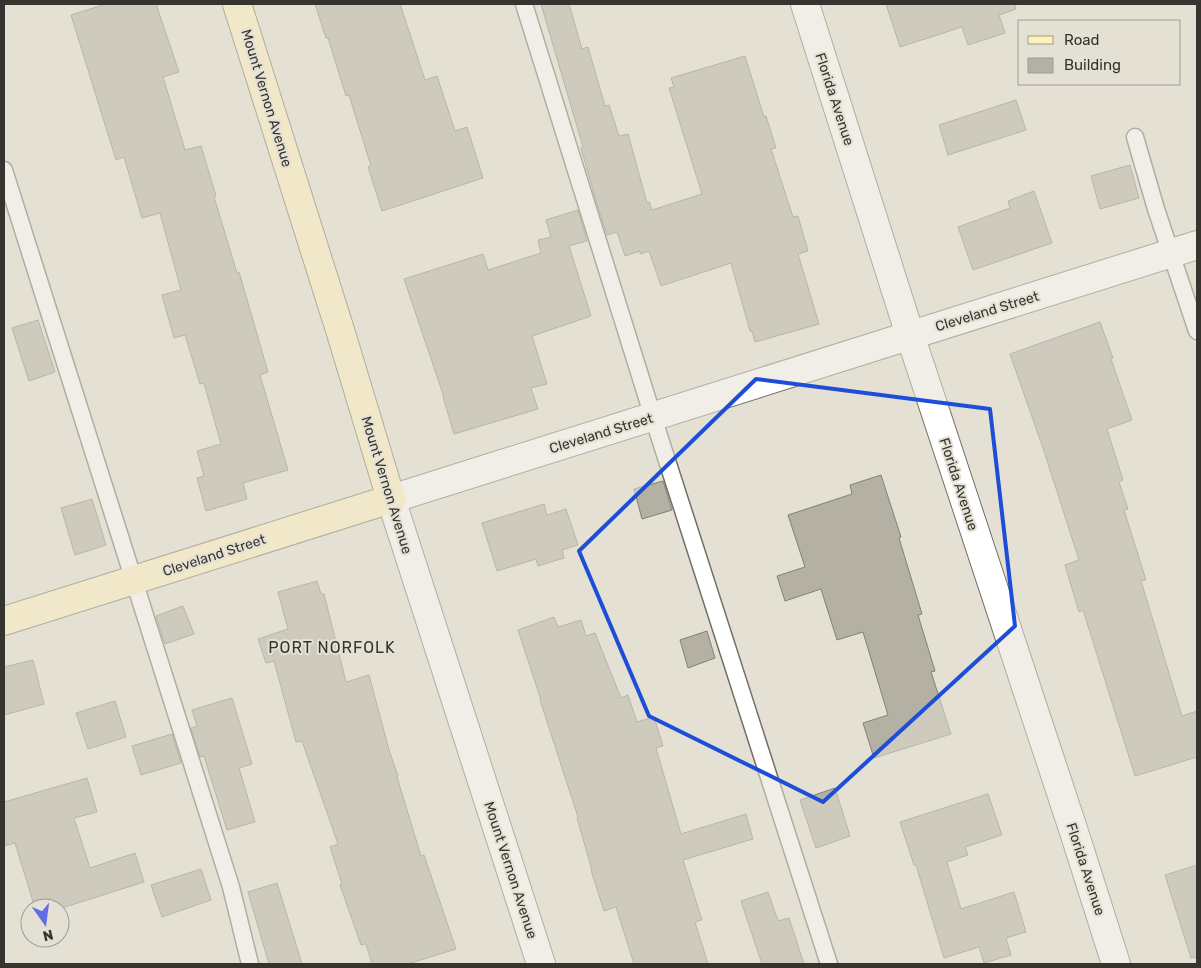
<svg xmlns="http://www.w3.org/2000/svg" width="1201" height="968" font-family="Rubik,sans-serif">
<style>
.building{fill:#b4b1a4;stroke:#848175}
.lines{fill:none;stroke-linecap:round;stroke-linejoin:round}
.lane-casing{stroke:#726f63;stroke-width:19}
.street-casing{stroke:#726f63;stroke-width:30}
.secondary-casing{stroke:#726f63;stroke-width:30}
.lane{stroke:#fff;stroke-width:16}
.street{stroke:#fff;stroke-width:28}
.secondary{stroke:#fef2bb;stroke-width:28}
.marked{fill:none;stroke:#1d4ed8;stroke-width:4;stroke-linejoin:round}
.labels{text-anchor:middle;stroke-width:4;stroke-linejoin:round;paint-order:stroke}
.street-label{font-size:14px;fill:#36342f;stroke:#e4e0d3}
.quarter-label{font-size:16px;letter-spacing:1px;fill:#36342f;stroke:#e4e0d3}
</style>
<rect width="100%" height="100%" fill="#e4e0d3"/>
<g class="building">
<path d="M106,4h50l23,68 -16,5 22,73 16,-4 15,50 -2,1 23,76 2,-1 29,100 -8,3 28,95 -45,13 4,16 -41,12 -9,-33 7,-2 -7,-25 24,-7 -17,-61 -4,1 -15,-49 -11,3 -12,-43 19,-5 -21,-77 -18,5 -18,-61 -8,3 -45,-145z"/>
<path d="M315,4h85l25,76 12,-4 18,55 12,-4 16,51 -101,33 -14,-44 3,-1 -22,-71 -3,1 -18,-58h-2z"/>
<path d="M541,4h28l13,45 6,-2 17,59 4,-1 10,31 9,-2 19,69 2,-1 3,8 50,-16 -33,-106 5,-1 -3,-9 74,-22 19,61 2,-1 10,32 -5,1 22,68 5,-1 10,35 -10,3 21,70 -64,18 -3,-11h-2l-19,-68 -70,23 -12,-35 -9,3v-3l-15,5 -8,-24 -10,3 -10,-31 -16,-56 2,-1z"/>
<path d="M886,4h129l1,5 -17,6 6,18 -37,12 -6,-18 -62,20z"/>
<path d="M1016,100l10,30 -78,25 -9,-30z"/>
<path d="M1130,165l9,33 -39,11 -9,-33z"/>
<path d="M1034,191l18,52 -79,27 -15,-43 52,-19 -2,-7z"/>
<path d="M578,210l9,31 -18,5 22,70 -59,20 15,48 -16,4 7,21 -84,25 -11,-37h1l-40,-118 79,-25 5,16 53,-17 -3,-13 13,-3 -5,-17z"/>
<path d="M38,320l17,52 -26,9 -17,-53z"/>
<path d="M1100,322l13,36 -2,1 21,61 -25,9 16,51 -4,2 9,27 -4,1 22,70 -5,1 41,135 15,-5v46l-62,19 -52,-166 -4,2 -14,-47 14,-5 -35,-109 -34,-97z"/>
<path d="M881,475l20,62 -2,1 23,76 -4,1 17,56 -4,1 20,62 -77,24 -11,-35 25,-8 -25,-83 -26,8 -16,-51 -36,12 -8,-25 28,-9 -17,-52 64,-21 -2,-9z"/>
<path d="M663,481l9,29 -30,9 -8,-30z"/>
<path d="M92,499l14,46 -31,10 -14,-47z"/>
<path d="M544,504l3,11 19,-6 12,36 -16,5 2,8 -26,8 -2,-7 -39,12 -15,-48z"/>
<path d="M317,581l4,13h3l22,88 23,-7 20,75 9,26 -1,1 24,79 3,-1 32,94 -48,15h-36l-6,-20 -5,1 -21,-60 2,-1 -12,-37 8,-3 -36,-103 -6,1 -22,-81 -8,2 -8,-24 30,-10 -10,-37z"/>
<path d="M183,606l11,28 -29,10 -9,-28z"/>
<path d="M554,617l4,10 23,-7 5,16 9,-3 26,65 7,-3 9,27 17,-5 9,29 -7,2 25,86 65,-20 7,25 -70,21 19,60 -7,2 13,42h-74l-18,-57 -12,4 -13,-41h1l-15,-52 1,-1 -38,-117h1l-23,-70z"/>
<path d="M707,631l8,27 -27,10 -8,-28z"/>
<path d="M33,660l11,44 -40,11v-48z"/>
<path d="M232,698l20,66 -13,4 16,54 -28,8 -23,-74 -4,1 -9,-29 6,-2 -5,-16z"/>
<path d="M115,701l11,36 -38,12 -12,-36z"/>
<path d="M172,734l9,29 -40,12 -9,-29z"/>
<path d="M87,778l10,34 -23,6 16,50 45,-15 9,29 -82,26h-27l-20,-65 -11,3v-44z"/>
<path d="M835,788l15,48 -34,12 -16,-48z"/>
<path d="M988,794l14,41 -37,12 3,8 -21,7 14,47 53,-17 12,40 -20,6 5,17 -27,8 -5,-16 -35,11 -28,-93h-2l-14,-43z"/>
<path d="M1197,865v92l-6,1 -26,-83z"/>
<path d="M201,869l10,31 -49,17 -11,-32z"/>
<path d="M277,883l25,81h-33l-21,-72z"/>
<path d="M768,892l10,29 11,-3 15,46h-42l-21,-63z"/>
</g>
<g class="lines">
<defs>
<g id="lane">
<path d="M524,4l129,413 176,547"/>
<path d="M1135,137l21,72 41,122"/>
<path d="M4,170l227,717 19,77"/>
</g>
<g id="street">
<path d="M805,4l105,331 165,500 41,129"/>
<path d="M541,964l-150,-465 806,-254"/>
</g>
<path id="secondary" d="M4,621l387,-122 -51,-169 -103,-326"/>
</defs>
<use href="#lane" class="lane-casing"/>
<use href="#street" class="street-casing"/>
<use href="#secondary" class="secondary-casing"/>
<use href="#lane" class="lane"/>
<use href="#street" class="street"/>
<use href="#secondary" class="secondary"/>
</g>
<path d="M0 0H1201V968H0ZM756,379l234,30 25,217 -192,176 -174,-86 -70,-165z" fill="#e4e0d3" fill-opacity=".55" fill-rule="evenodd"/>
<path class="marked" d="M756,379l234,30 25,217 -192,176 -174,-86 -70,-165z"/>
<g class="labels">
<g class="street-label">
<text transform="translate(267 98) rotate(73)" y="5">Mount Vernon Avenue</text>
<text transform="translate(835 99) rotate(72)" y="5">Florida Avenue</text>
<text transform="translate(987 311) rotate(-17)" y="5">Cleveland Street</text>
<text transform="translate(601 433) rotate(-17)" y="5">Cleveland Street</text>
<text transform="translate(959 484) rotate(72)" y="5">Florida Avenue</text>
<text transform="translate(387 485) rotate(73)" y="5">Mount Vernon Avenue</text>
<text transform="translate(214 555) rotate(-18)" y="5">Cleveland Street</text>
<text transform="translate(1086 869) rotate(72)" y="5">Florida Avenue</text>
<text transform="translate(511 870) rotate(72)" y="5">Mount Vernon Avenue</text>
</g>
<g class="quarter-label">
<text x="332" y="653">PORT NORFOLK</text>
</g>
</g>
<rect width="1201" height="968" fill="none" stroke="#36342f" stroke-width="10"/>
<rect x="1018" y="20" width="162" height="65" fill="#e4e0d3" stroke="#9e9b91"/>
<rect x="1028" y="36" width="25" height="8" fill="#fef2bb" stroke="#9e9b91"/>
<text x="1064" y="45" font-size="15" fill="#36342f">Road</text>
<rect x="1028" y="58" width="25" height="15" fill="#b4b1a4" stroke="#9e9b91"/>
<text x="1064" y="70" font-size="15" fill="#36342f">Building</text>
<g transform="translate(45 923) rotate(166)"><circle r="24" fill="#e4e0d3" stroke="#9e9b91"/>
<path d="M0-4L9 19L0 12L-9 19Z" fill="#606ee6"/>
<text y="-8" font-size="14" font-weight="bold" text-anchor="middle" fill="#36342f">N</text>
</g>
</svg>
